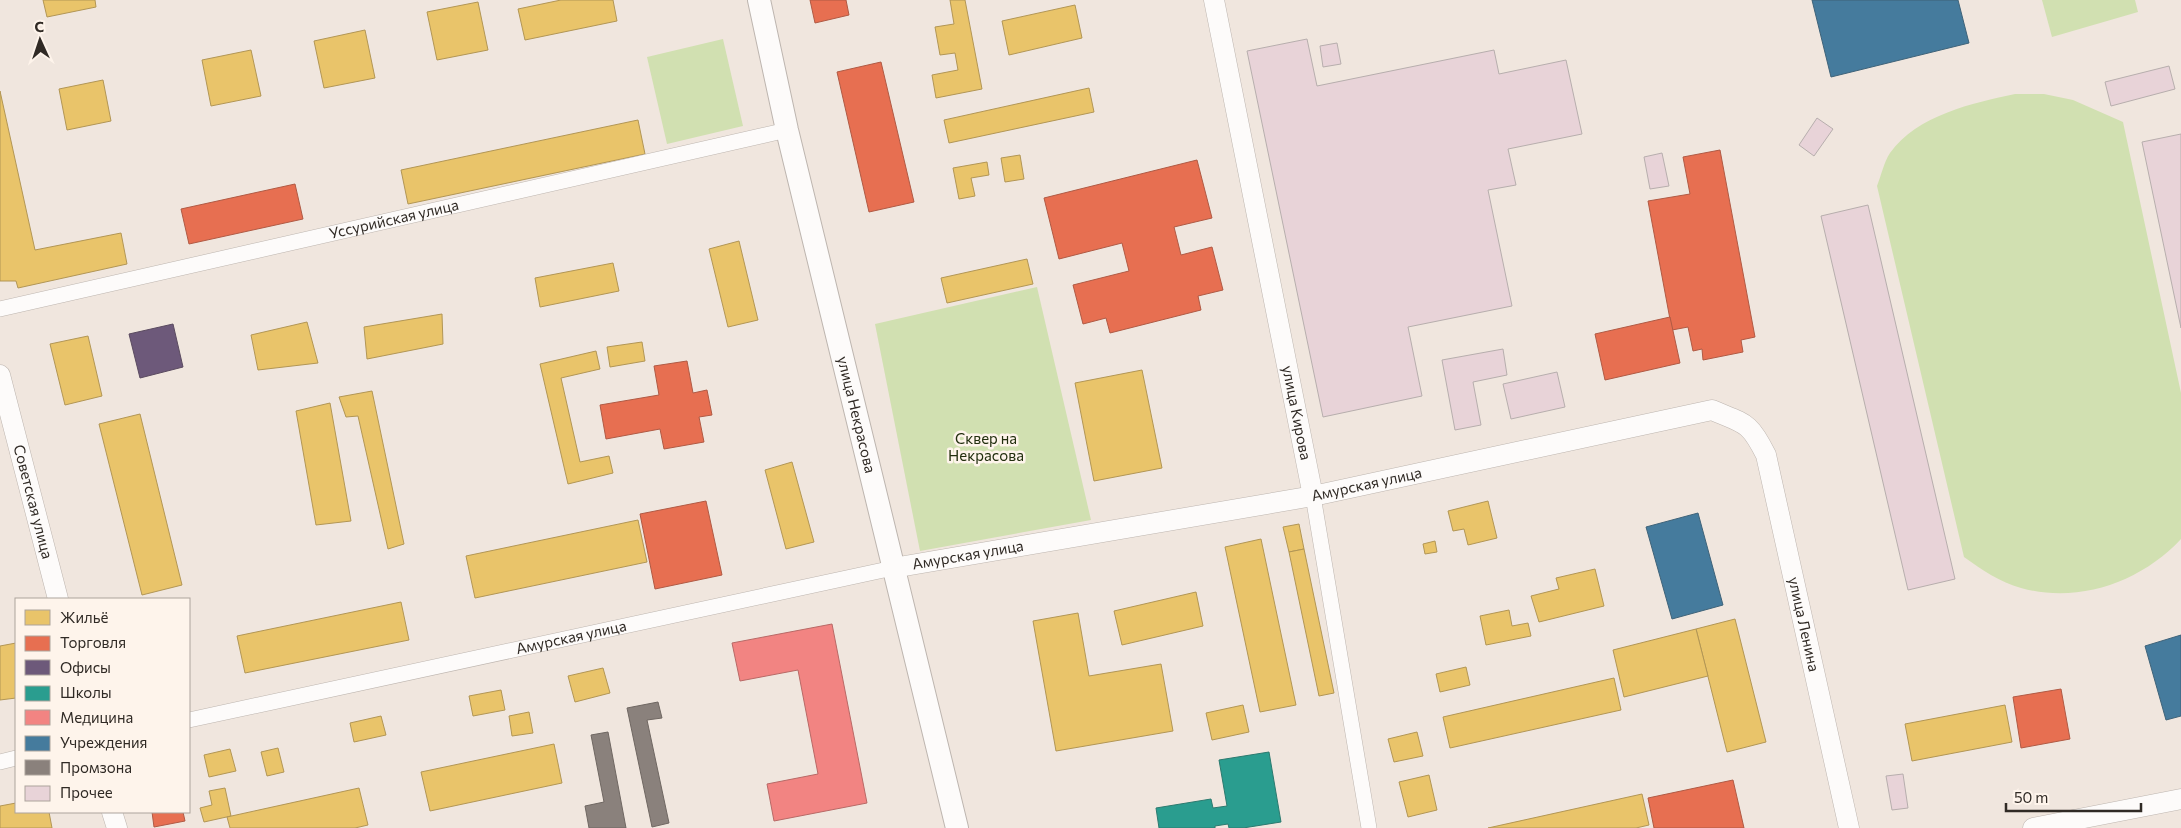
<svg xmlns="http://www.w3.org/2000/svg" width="2181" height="828" font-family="Commissioner,sans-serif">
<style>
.green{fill:#d1e0b1}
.homes{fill:#e9c46a;stroke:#b29655}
.shops{fill:#e76f51;stroke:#b05a44}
.offices{fill:#6d597a;stroke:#5b4b60}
.schools{fill:#2a9d8f;stroke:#2c7a6f}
.health{fill:#f28482;stroke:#b86966}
.public{fill:#457b9d;stroke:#3f6379}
.industry{fill:#8a817c;stroke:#6f6762}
.building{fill:#e8d3d8;stroke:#b7aead}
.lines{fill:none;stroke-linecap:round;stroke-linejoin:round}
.street-casing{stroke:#bdb5af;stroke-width:16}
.secondary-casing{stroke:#bdb5af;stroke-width:21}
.primary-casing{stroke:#bdb5af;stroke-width:24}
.street{stroke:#fdfbfa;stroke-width:15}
.secondary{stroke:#fdfbfa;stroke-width:20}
.primary{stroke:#fdfbfa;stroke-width:22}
.labels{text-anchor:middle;stroke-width:5;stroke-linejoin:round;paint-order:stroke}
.street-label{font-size:15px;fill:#302a25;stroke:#fef4eb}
.park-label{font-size:15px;fill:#222f0e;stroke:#fef4eb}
</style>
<rect width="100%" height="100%" fill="#f0e6de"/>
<g class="green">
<path d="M2042,0h93l3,12 -86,25z"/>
<path d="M723,39l20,87 -76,18 -20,-87z"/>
<path d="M2015,94h29l29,6 50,22 58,271v146c-40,43 -102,65 -160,49 -21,-6 -39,-18 -57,-31l-87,-371c4,-10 7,-24 13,-33 27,-38 83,-50 125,-59z"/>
<path d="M1037,287l54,233 -171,31 -45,-227z"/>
</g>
<g class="homes">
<path d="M43,0h52l1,7 -49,10z"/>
<path d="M561,0h52l4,21 -92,19 -7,-31z"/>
<path d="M950,0h15l17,89 -46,9 -4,-23 26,-5 -3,-17 -15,2 -5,-28 19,-3z"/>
<path d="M478,2l10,48 -51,10 -10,-48z"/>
<path d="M1075,5l7,33 -73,17 -7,-34z"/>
<path d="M365,30l10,48 -51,10 -10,-47z"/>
<path d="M251,50l10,46 -50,10 -9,-46z"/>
<path d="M103,80l8,41 -44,9 -8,-41z"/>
<path d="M1089,88l5,24 -145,31 -5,-23z"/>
<path d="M0,91l35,159 86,-17 6,31 -109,24 -2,-7h-16z"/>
<path d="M638,120l7,34 -237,50 -7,-34z"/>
<path d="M1020,155l4,24 -19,3 -4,-24z"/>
<path d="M987,162l2,13 -18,3 4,18 -16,3 -6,-31z"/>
<path d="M739,241l19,79 -30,7 -19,-78z"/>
<path d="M1027,259l6,25 -86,19 -6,-25z"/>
<path d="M613,263l6,28 -79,16 -5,-29z"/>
<path d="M442,314l1,30 -76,15 -3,-32z"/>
<path d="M307,322l11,41 -60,7 -7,-35z"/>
<path d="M88,336l14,60 -37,9 -15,-61z"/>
<path d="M642,342l3,19 -35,6 -3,-20z"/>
<path d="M596,351l4,18 -39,9 19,84 29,-6 4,17 -45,11 -28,-120z"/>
<path d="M1142,370l20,98 -68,13 -19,-98z"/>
<path d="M372,391l32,153 -16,5 -30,-133 -12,1 -7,-20z"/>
<path d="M330,403l21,118 -35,4 -20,-114z"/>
<path d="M140,414l42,171 -40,10 -43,-171z"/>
<path d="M792,462l22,80 -28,7 -21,-79z"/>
<path d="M1488,501l9,37 -29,7 -4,-16 -11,2 -5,-20z"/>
<path d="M638,520l9,42 -172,36 -9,-42z"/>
<path d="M1299,524l5,25 -15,3 -6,-25z"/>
<path d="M1261,539l35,166 -36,7 -35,-165z"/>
<path d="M1435,541l2,11 -12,2 -2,-10z"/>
<path d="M1304,549l30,144 -15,3 -30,-144z"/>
<path d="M1595,569l9,37 -65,16 -8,-26 28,-7 -3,-11z"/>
<path d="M1196,592l7,34 -81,19 -8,-34z"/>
<path d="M401,602l8,38 -164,33 -8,-37z"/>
<path d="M1509,610l3,16 16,-3 3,13 -45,9 -6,-29z"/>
<path d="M1078,613l11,63 72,-12 12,67 -117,20 -23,-130z"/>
<path d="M1735,619l31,123 -39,10 -31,-123z"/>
<path d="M1696,629l12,47 -84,21 -11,-47z"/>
<path d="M16,643v55l-16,2v-54z"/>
<path d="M1466,667l4,18 -30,7 -4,-18z"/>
<path d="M603,668l7,25 -35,9 -7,-26z"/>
<path d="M1614,678l7,32 -171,38 -7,-31z"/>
<path d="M501,690l4,20 -32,6 -4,-20z"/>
<path d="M1243,705l6,27 -37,8 -6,-27z"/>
<path d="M2005,705l7,37 -100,19 -7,-37z"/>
<path d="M529,712l4,21 -21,3 -3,-20z"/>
<path d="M381,716l5,19 -32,7 -4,-19z"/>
<path d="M1417,732l6,24 -29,6 -6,-23z"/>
<path d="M554,744l8,39 -132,28 -9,-39z"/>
<path d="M278,748l6,24 -17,4 -6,-24z"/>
<path d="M230,749l6,22 -27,6 -5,-22z"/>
<path d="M1429,775l8,35 -29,7 -9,-35z"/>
<path d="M225,788l6,28 -27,6 -4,-14 12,-3 -3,-14z"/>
<path d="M359,788l9,37 -13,3h-125l-3,-11z"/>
<path d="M1642,794l7,31 -13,3h-148z"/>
<path d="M16,803v9h33l3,16h-52v-22z"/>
</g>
<g class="shops">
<path d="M810,0h36l3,15 -34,8z"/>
<path d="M881,62l33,140 -45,10 -32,-140z"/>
<path d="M1720,150l35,187 -14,3 2,12 -40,8 -1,-11 -9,2 -5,-24 -16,3 -24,-129 42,-7 -7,-37z"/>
<path d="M1197,160l15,58 -38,9 7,28 31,-8 11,43 -25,6 3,14 -91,23 -4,-15 -23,6 -10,-39 56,-14 -7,-28 -63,16 -15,-61z"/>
<path d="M295,184l8,35 -114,25 -8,-35z"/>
<path d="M1670,317l10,46 -75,17 -10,-46z"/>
<path d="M687,361l6,32 14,-3 5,25 -13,2 5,25 -40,7 -4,-20 -54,10 -6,-34 59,-10 -5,-29z"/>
<path d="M706,501l16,74 -67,14 -15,-75z"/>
<path d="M2061,689l9,50 -49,9 -8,-51z"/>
<path d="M1733,780l11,48h-90l-6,-30z"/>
<path d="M152,812h31l2,9 -31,6z"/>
</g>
<path class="offices" d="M173,324l10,43 -43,11 -11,-44z"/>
<path class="schools" d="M1269,752l12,70 -38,6h-14l-1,-4 -13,2v2h-56l-3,-20 55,-9 2,9 14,-2 -8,-46z"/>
<path class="health" d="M832,624l35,179 -93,18 -7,-37 51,-10 -20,-104 -58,11 -8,-38z"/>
<g class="public">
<path d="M1812,0h146l11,43 -138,34z"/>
<path d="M1698,513l25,92 -51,14 -26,-92z"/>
<path d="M2181,635v81l-15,4 -21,-74z"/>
</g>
<g class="industry">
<path d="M658,702l4,16 -15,2 22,103 -17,4 -25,-119z"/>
<path d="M608,732l18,96h-37l-4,-22 19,-4 -13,-67z"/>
</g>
<g class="building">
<path d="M1307,39l10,47 177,-36 5,24 67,-14 16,74 -74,15 8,36 -28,5 24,116 -104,21 14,69 -99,21 -76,-366z"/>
<path d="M1337,43l4,21 -18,3 -3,-21z"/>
<path d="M2169,66l6,23 -64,17 -6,-24z"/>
<path d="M1817,118l16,11 -19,27 -15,-11z"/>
<path d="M2181,134v194l-39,-186z"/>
<path d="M1662,153l7,33 -19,3 -6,-32z"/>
<path d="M1868,205l87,374 -47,11 -87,-374z"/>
<path d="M1503,349l4,26 -34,7 8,43 -26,5 -13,-70z"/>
<path d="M1557,372l8,35 -54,12 -8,-35z"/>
<path d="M1903,774l5,34 -16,2 -6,-34z"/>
</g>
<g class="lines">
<defs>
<g id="street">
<path id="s1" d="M0,309l787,-179"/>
<path d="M1313,496l56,332"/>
<path id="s2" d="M189,720l704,-152"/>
<path d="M0,762l16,-4"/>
</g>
<g id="secondary">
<path id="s3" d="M1214,0l99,496"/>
<path id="s4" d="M0,375l58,224"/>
<path id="s5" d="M893,568l420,-72 399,-86c33,14 37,11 54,45l83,373"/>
<path d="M112,812l5,16"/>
<path d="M2033,828l148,-29"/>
</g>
<g id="primary">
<path id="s6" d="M759,0l28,130 170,698"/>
</g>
</defs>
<use href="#street" class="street-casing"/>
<use href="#secondary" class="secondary-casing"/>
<use href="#primary" class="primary-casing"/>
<use href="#street" class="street"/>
<use href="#secondary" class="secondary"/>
<use href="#primary" class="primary"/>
</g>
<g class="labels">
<g class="street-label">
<text dy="5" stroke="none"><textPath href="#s1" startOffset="404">Уссурийская улица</textPath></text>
<text dy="5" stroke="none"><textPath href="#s3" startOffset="421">улица Кирова</textPath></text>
<text dy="5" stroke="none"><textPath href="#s6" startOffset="426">улица Некрасова</textPath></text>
<text dy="5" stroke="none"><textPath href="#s5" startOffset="481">Амурская улица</textPath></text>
<text dy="5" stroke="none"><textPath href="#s4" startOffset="131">Советская улица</textPath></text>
<text dy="5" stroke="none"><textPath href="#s5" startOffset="76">Амурская улица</textPath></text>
<text dy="5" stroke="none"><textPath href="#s5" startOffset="1081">улица Ленина</textPath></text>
<text dy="5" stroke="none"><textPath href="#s2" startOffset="391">Амурская улица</textPath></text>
</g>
<g class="park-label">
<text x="986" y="444">Сквер на<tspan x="986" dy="17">Некрасова</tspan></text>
</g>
</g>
<rect x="15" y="598" width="175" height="215" fill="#fef4eb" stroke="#aca39c"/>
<rect x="25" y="610" width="25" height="15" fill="#e9c46a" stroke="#aca39c"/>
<text x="60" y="623" font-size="15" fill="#302a25">Жильё</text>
<rect x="25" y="636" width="25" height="15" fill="#e76f51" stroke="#aca39c"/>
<text x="60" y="648" font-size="15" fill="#302a25">Торговля</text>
<rect x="25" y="660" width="25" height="15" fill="#6d597a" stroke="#aca39c"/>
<text x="60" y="673" font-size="15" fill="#302a25">Офисы</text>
<rect x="25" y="686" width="25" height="15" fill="#2a9d8f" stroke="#aca39c"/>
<text x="60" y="698" font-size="15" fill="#302a25">Школы</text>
<rect x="25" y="710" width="25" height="15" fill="#f28482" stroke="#aca39c"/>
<text x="60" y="723" font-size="15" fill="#302a25">Медицина</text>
<rect x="25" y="736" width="25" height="15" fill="#457b9d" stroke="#aca39c"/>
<text x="60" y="748" font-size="15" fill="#302a25">Учреждения</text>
<rect x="25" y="760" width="25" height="15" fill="#8a817c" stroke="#aca39c"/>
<text x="60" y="773" font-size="15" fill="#302a25">Промзона</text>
<rect x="25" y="786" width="25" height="15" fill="#e8d3d8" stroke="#aca39c"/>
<text x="60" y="798" font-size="15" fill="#302a25">Прочее</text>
<g transform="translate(40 40) rotate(357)" stroke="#fef4eb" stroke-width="4" paint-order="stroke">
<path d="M0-4L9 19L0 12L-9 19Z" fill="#302a25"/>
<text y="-8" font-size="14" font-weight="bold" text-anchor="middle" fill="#302a25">С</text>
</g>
<path d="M2006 803v8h135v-8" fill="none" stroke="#302a25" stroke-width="2.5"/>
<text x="2014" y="803" font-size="15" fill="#302a25" stroke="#fef4eb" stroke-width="4" paint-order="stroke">50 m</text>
</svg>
